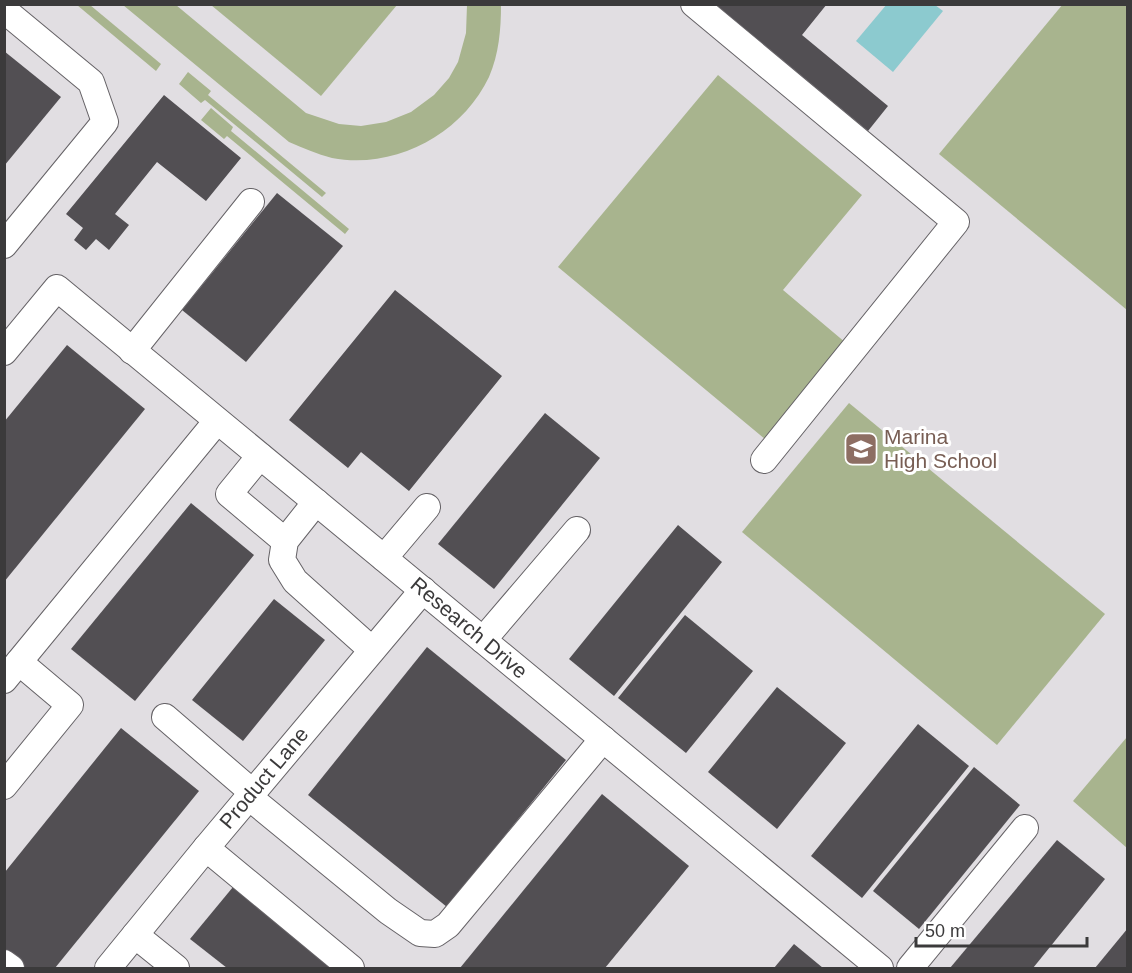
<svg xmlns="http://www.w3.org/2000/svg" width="1132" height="973" font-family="Arial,sans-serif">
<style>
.green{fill:#a8b48e}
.water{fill:#8ccacf}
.building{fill:#524f53}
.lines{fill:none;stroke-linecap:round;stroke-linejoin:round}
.minor-casing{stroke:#656266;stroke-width:28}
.minor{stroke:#fff;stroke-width:26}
.labels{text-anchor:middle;stroke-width:6;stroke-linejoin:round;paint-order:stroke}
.education-label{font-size:21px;fill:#785e54;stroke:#fff;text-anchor:start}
.street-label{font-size:21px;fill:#3b3a3b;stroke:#fff}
</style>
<rect width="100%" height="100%" fill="#e1dee2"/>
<g class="green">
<path d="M1063,4l64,1v305l-188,-156z"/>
<path d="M77,5h13l71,59 -5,7z"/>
<path d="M123,5h53l130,108 33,11 22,2 25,-4 25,-10 23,-17 15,-17 9,-16 8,-29 1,-28h34c0,24 -2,49 -12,72 -27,57 -94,93 -157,81 -15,-4 -29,-10 -43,-16z"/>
<path d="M211,5h186l-76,91z"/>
<path d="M188,72l23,19 -3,4 118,98 -4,4 -117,-97 -4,3 -22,-19z"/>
<path d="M718,75l144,120 -79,95 63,53 -81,96 -207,-172z"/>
<path d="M211,108l22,19 -2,4 118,98 -4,5 -118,-98 -3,3 -23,-19z"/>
<path d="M849,403l256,211 -108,131 -255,-213z"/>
<path d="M1127,737v111l-54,-47z"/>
</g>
<path class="water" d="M887,4l48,1 8,6 -50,61 -37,-31z"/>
<g class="building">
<path d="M715,4h112l-25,31 86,71 -20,25z"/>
<path d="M4,51l57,46 -57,69z"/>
<path d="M164,95l77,63 -35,43 -49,-39 -42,52 14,11 -20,25 -13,-11 -10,11 -12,-10 9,-12 -17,-14z"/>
<path d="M277,193l66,53 -97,116 -64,-52z"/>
<path d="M395,290l107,86 -93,115 -48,-39 -13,16 -59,-48z"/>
<path d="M67,345l78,64 -141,173v-160z"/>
<path d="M545,413l55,45 -106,131 -56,-45z"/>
<path d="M191,503l63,52 -119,146 -64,-52z"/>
<path d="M678,525l44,37 -108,134 -45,-37z"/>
<path d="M274,599l51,41 -82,101 -51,-41z"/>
<path d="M685,615l68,56 -67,82 -68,-55z"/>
<path d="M427,647l139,113 -119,147 -139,-112z"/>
<path d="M777,687l69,56 -69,86 -69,-57z"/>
<path d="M918,724l51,42 -107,132 -51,-42z"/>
<path d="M121,728l78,63 -144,177h-29l-21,-17v-79z"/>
<path d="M974,767l46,38 -101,124 -46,-38z"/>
<path d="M602,794l87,72 -84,102h-145z"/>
<path d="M1057,840l48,39 -72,89h-83z"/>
<path d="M233,887l101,81h-107l-37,-29z"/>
<path d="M1128,928v40h-33z"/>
<path d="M794,944l29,24h-49z"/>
</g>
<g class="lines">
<defs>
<g id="minor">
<path d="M694,4l262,218 -192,238"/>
<path d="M4,10l87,72 14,40 -101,123"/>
<path d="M132,351l119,-149"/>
<path d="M4,352l53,-64 823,680"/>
<path d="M260,456l-31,38 56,47"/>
<path d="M316,502l-31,39 -3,19 13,21 77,69"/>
<path d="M384,558l43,-51"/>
<path d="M483,640l94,-110"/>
<path d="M4,680l213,-259"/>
<path d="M165,717l87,75"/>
<path d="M4,786l66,-81 -51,-43"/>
<path d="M249,797l139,114 32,22 15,1 13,-9 155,-186"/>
<path d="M206,848l145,120"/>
<path d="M135,935l41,33"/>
<path d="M4,963l7,5"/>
<path d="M108,968l98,-120 217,-258"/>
<path d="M910,968l115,-140"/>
</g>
</defs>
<use href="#minor" class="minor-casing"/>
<use href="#minor" class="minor"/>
</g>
<defs>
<symbol id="school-square" viewBox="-11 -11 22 22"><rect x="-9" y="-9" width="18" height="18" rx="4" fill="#8d6e63" stroke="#fff"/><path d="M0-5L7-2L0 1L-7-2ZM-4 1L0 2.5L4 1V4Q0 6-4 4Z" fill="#fff"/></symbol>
</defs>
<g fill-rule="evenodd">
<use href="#school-square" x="842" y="430" width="38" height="38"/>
</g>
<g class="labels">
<g class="education-label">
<text x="884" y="444">Marina<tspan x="884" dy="24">High School</tspan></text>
</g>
<g class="street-label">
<text transform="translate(469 628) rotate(40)" y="7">Research Drive</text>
<text transform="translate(264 778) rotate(-50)" y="7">Product Lane</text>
</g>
</g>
<rect width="1132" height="973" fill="none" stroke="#3b3a3b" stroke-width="12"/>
<path d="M916 937v9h171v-9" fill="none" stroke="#3b3a3b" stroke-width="3"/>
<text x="925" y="937" font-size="18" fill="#3b3a3b" stroke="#ffffff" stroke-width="4.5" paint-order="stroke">50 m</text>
</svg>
